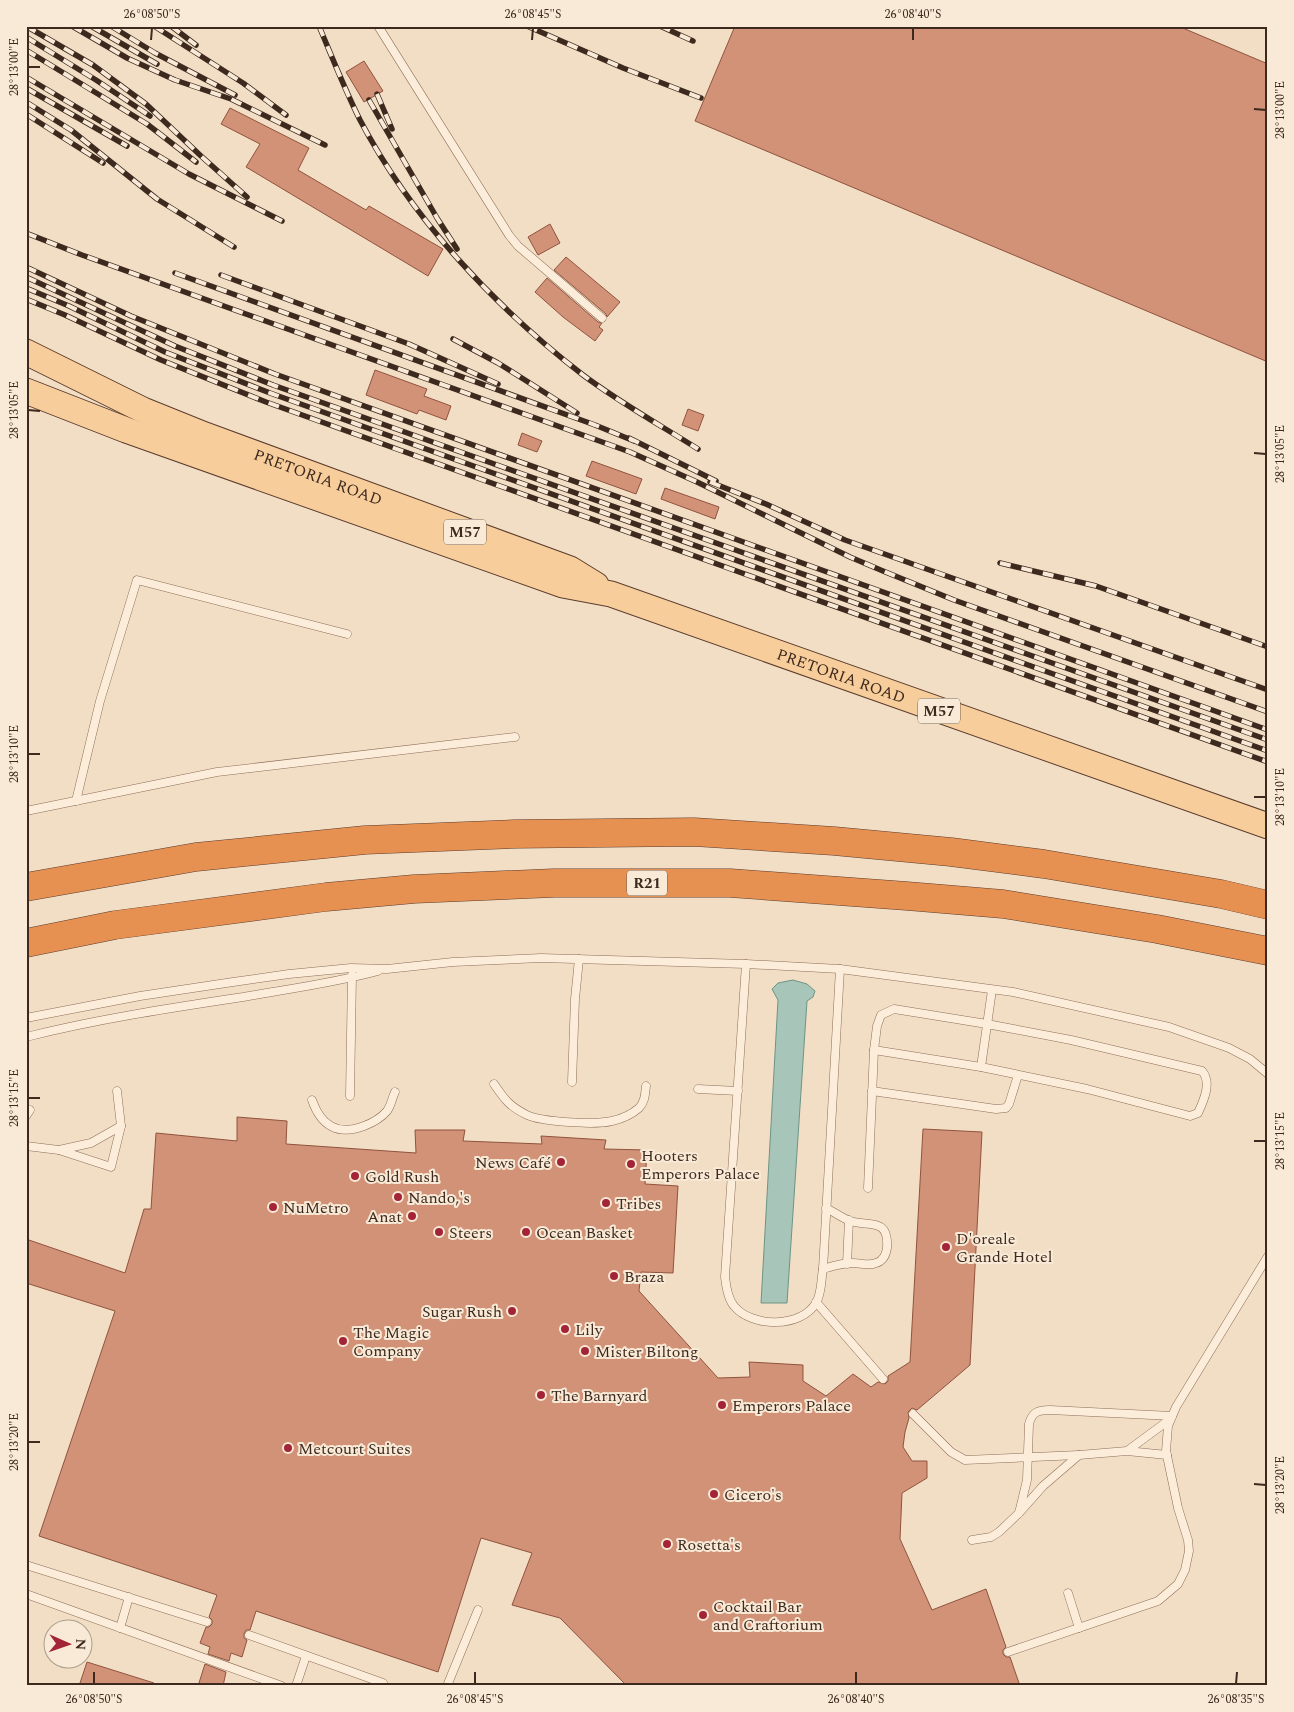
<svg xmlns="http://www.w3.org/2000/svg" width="1294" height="1712" font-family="Spectral,serif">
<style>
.water{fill:#a7c5b8;stroke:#6d9485}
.building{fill:#d29278;stroke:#90533d}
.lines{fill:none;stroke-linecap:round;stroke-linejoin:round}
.lane-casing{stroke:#8f6e59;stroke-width:9}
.primary-casing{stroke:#5c3d2e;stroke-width:27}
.highway-casing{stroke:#5c3d2e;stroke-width:29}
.lane{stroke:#fbedda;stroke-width:8}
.primary{stroke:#f7ce9b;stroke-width:25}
.highway{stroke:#e69051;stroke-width:28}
.rail-casing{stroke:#3e291e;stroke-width:5.5}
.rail{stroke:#f8ead6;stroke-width:4;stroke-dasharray:11;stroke-linecap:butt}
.ticks{fill:none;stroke:#3e291e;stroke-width:2}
.poi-dot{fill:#a22436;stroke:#f8ead6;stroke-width:2}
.labels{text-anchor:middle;stroke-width:4;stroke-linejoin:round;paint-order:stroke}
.shield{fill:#f8ead6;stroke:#766355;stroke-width:1}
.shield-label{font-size:15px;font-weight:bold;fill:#3e291e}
.street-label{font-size:16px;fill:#3e291e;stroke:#f8ead6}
.poi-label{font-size:16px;fill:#3e291e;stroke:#f8ead6;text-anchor:start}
.neatline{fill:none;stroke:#3e291e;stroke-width:2}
.ticks-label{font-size:12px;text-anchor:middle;fill:#3e291e}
</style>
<rect width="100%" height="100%" fill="#f2dec5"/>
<path class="water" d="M793,980l14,4 8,7 -2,6 -6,4 -20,302h-26l17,-303 -6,-11 6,-6z"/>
<g class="building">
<path d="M735,26h443l90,38v298l-573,-241z"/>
<path d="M364,61l19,30 -19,11 -18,-30z"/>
<path d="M230,108l79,40 -11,22 68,40 3,-4 74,43 -15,27 -182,-109 14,-23 -39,-20z"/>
<path d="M550,224l10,19 -22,12 -10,-18z"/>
<path d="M566,257l54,45 -13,15 -1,-3 -52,-44z"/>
<path d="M547,278l51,44 4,1 -3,4 4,3 -8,11 -32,-24 -28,-25z"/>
<path d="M375,370l52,19 -3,7 27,10 -5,14 -27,-10 -2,4 -51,-19z"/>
<path d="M688,409l16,6 -6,16 -16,-6z"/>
<path d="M522,433l20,8 -5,11 -19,-7z"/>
<path d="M592,461l50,18 -6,15 -50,-18z"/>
<path d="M665,488l54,19 -4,12 -54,-20z"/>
<path d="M237,1117l50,4 -1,23 130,9 -1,-23h50l-2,11 79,3 -1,-8 65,4 -2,9 43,1 -2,34 33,2 -5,87 -32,-1 -2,19 79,87 32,-1 -1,-15 54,3v16l23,15 27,-22 18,13 7,-5 7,2 3,-3v-5l22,-14 13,-233 59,3 -12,233 -53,45 -5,-2 -4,4 1,6 -4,14 -2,15 9,14h15v17l-25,15 -2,46 32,71 54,-21 20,58 -3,3v4l3,3h4l10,29h-393l-67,-68 -48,-13 20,-52 -51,-15 -43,134 -182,-61 -6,19h-4l-2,4v4l3,2 -5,17 -11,-4 -2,8 -21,-7 2,-7 -10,-4 6,-16h3l3,-3v-4l-3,-3 8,-22 -178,-59 76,-225 -89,-28v-44l99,34 19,-64h7l5,-76 81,8z"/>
<path d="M87,1662l67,21 -1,3h-74z"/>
<path d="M205,1664l21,8 -3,14h-25z"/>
</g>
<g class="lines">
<defs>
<g id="lane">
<path d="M378,26l131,209 9,11 84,72"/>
<path d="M76,801l24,-100 37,-121 210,54"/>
<path d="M26,811l191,-39 298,-35"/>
<path d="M746,964l-21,313c1,9 3,22 9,29 18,22 67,22 82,-3 6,-10 5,-24 7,-34l17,-300"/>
<path d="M26,1018l114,-22 93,-14 56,-8 62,-6 36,1 66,-7 88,-4 205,6 94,5 173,23 156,35 60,21 21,11 18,15"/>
<path d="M26,1037c72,-18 144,-29 217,-40 45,-8 91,-14 135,-26"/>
<path d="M874,1050l107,17"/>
<path d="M572,1082l3,-83 4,-40"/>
<path d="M494,1084c11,16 15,22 33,31 15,7 68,10 85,6 9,-2 20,-7 27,-13 6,-6 6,-14 7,-22"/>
<path d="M698,1089l40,2"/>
<path d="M872,1091l124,18 10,-1 3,-4 9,-29"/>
<path d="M350,1096l2,-121"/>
<path d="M312,1100c9,26 26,36 52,26 8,-3 17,-8 23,-15 4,-5 5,-13 8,-19"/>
<path d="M26,1116l4,-6"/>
<path d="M26,1146l33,4 32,-7 30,-17"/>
<path d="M59,1150l52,17 10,-41 -4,-35"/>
<path d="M868,1188l6,-138 3,-24 4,-11 13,-6 93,15 84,16 131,31c10,11 2,29 -4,42l-8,3 -103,-27 -106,-22 11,-77"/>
<path d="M847,1264l2,-44"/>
<path d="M823,1269c10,-3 19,-6 30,-6 8,0 16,3 23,0 7,-2 10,-8 11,-15 2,-31 -18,-21 -37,-27 -8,-3 -16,-9 -24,-13"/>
<path d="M816,1302l67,77"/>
<path d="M913,1414l38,38 14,8 114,-5"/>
<path d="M1127,1451l42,-31"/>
<path d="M1019,1513l8,-33 2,-56c3,-12 9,-14 21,-14l122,6"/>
<path d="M972,1540l19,-3 8,-5 20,-19 24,-27 36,-31 48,-4 40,4"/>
<path d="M26,1565l181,57"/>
<path d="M1068,1593l11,35"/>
<path d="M26,1594l256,92"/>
<path d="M120,1628l9,-31"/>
<path d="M249,1635l134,48"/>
<path d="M1008,1652l150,-51 20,-17 7,-14 4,-19 -1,-11 -10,-32 -12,-57 2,-25 8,-19 92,-151"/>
<path d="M296,1686l10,-30"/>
<path d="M447,1686l31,-76"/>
</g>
<g id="primary">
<path id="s1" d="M26,352l117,58 62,25 365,134 26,16"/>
<path id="s2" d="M26,391l100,39 437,155 48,9 657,232"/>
</g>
<g id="highway">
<path d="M26,887l170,-30 169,-17 149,-6 180,-2 140,9 117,11 93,12 177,30 47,11"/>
<path d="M26,943l89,-18 211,-28 88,-8 140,-6h176l177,13 96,8 154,25 111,22"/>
</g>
</defs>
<use href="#lane" class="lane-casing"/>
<use href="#primary" class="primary-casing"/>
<use href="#highway" class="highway-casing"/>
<use href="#lane" class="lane"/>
<use href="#primary" class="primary"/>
<use href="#highway" class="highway"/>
<defs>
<g id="rail">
<path d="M26,26l67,39 53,39 55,52 46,41"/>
<path d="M72,26l55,32 48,22 56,19 94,46"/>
<path d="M91,26l66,38"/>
<path d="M111,26l44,27 80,42"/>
<path d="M154,26l89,57 43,32"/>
<path d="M171,26l25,19"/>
<path d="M319,26c13,31 26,64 41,94 52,99 135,187 223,255 36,27 77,50 115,74"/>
<path d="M527,26l96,42 78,30"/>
<path d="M660,26l33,15"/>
<path d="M26,37l70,43 54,36"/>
<path d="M26,50l121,74 49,38"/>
<path d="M26,77l163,97 93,47"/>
<path d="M26,88l101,58"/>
<path d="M377,94l15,35"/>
<path d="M369,100l68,118 20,31"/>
<path d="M26,102l45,28 86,69 77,48"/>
<path d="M26,114l77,49"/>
<path d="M26,233l56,22 548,197 67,30 153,75 33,14 71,29 314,112"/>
<path d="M26,267l105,49 144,58 993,356"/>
<path d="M175,273l420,152 39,16"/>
<path d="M221,275l188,69 89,40"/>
<path d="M26,277l149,69 98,39 995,355"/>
<path d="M26,288l43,18 96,46 105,41 998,358"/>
<path d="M26,299l39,16 96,45 105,42 1002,360"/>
<path d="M453,339l45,24 79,50"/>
<path d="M629,438l87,43"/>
<path d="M710,482l56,22 79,36 423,150"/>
<path d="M1000,563l96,23 172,61"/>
</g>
</defs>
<use href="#rail" class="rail-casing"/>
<use href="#rail" class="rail"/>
</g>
<path class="ticks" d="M151,40l1,-12M532,40l1,-12M913,40v-12M28,67h12M1254,109l12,1M28,410l12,1M1254,453l12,1M28,754h12M1254,797h12M28,1098h12M1254,1141h12M28,1442h12M1254,1484l12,1M94,1684v-12M475,1684v-12M856,1684v-12M1236,1684l1,-12"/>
<g class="poi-dot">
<circle cx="561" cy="1162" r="5"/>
<circle cx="631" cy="1164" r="5"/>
<circle cx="355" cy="1176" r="5"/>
<circle cx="398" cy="1197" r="5"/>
<circle cx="606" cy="1203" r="5"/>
<circle cx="273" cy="1207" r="5"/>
<circle cx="412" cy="1216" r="5"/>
<circle cx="439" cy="1232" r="5"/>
<circle cx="526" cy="1232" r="5"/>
<circle cx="946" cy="1247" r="5"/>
<circle cx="614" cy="1276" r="5"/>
<circle cx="512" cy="1311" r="5"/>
<circle cx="565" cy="1329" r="5"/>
<circle cx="343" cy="1341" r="5"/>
<circle cx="585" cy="1351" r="5"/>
<circle cx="541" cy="1395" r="5"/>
<circle cx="722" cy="1405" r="5"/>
<circle cx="288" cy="1448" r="5"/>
<circle cx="714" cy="1494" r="5"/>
<circle cx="667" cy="1544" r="5"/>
<circle cx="703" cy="1615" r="5"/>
</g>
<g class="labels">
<g class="shield">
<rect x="444" y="519.5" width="42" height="25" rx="4"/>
<rect x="918" y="698.5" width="42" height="25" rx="4"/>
<rect x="627" y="870.5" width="40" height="25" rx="4"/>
</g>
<g class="shield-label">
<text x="465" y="537">M57</text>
<text x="939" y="716">M57</text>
<text x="647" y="888">R21</text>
</g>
<g class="street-label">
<text dy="6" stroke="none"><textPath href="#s1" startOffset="318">PRETORIA ROAD</textPath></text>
<text dy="6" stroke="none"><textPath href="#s2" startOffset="864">PRETORIA ROAD</textPath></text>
</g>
<g class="poi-label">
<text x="641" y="1161">Hooters<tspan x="641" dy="18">Emperors Palace</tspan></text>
<text x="551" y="1168" text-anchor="end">News Café</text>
<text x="365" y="1182">Gold Rush</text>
<text x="408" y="1203">Nando,'s</text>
<text x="616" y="1209">Tribes</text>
<text x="283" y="1213">NuMetro</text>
<text x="402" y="1222" text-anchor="end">Anat</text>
<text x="449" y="1238">Steers</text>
<text x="536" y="1238">Ocean Basket</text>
<text x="956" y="1244">D'oreale<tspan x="956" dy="18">Grande Hotel</tspan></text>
<text x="624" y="1282">Braza</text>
<text x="502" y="1317" text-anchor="end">Sugar Rush</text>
<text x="575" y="1335">Lily</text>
<text x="353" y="1338">The Magic<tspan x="353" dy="18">Company</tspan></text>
<text x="595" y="1357">Mister Biltong</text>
<text x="551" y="1401">The Barnyard</text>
<text x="732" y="1411">Emperors Palace</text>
<text x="298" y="1454">Metcourt Suites</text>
<text x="724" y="1500">Cicero's</text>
<text x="677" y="1550">Rosetta's</text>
<text x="713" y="1612">Cocktail Bar<tspan x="713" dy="18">and Craftorium</tspan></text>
</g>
</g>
<rect width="1294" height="1712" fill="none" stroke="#f8ead6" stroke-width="55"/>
<g transform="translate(68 1644) rotate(92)"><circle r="24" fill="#f8ead6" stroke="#ae9d8c"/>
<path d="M0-4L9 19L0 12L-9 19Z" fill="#a22436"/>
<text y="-8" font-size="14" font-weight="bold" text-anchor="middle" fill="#3e291e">N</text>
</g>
<rect x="28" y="28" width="1238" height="1656" class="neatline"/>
<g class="ticks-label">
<text x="152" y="18">26°08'50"S</text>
<text x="533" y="18">26°08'45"S</text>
<text x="913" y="18">26°08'40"S</text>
<text transform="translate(14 67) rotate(-90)" y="4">28°13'00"E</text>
<text transform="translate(1280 110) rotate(-90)" y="4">28°13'00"E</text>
<text transform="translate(14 410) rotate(-90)" y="4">28°13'05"E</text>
<text transform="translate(1280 454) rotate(-90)" y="4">28°13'05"E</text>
<text transform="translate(14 754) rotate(-90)" y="4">28°13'10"E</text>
<text transform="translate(1280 797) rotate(-90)" y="4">28°13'10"E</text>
<text transform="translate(14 1098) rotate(-90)" y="4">28°13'15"E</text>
<text transform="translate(1280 1141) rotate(-90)" y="4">28°13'15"E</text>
<text transform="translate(14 1442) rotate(-90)" y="4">28°13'20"E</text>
<text transform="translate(1280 1485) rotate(-90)" y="4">28°13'20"E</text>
<text x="94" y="1703">26°08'50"S</text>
<text x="475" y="1703">26°08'45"S</text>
<text x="856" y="1703">26°08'40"S</text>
<text x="1236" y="1703">26°08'35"S</text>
</g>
</svg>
